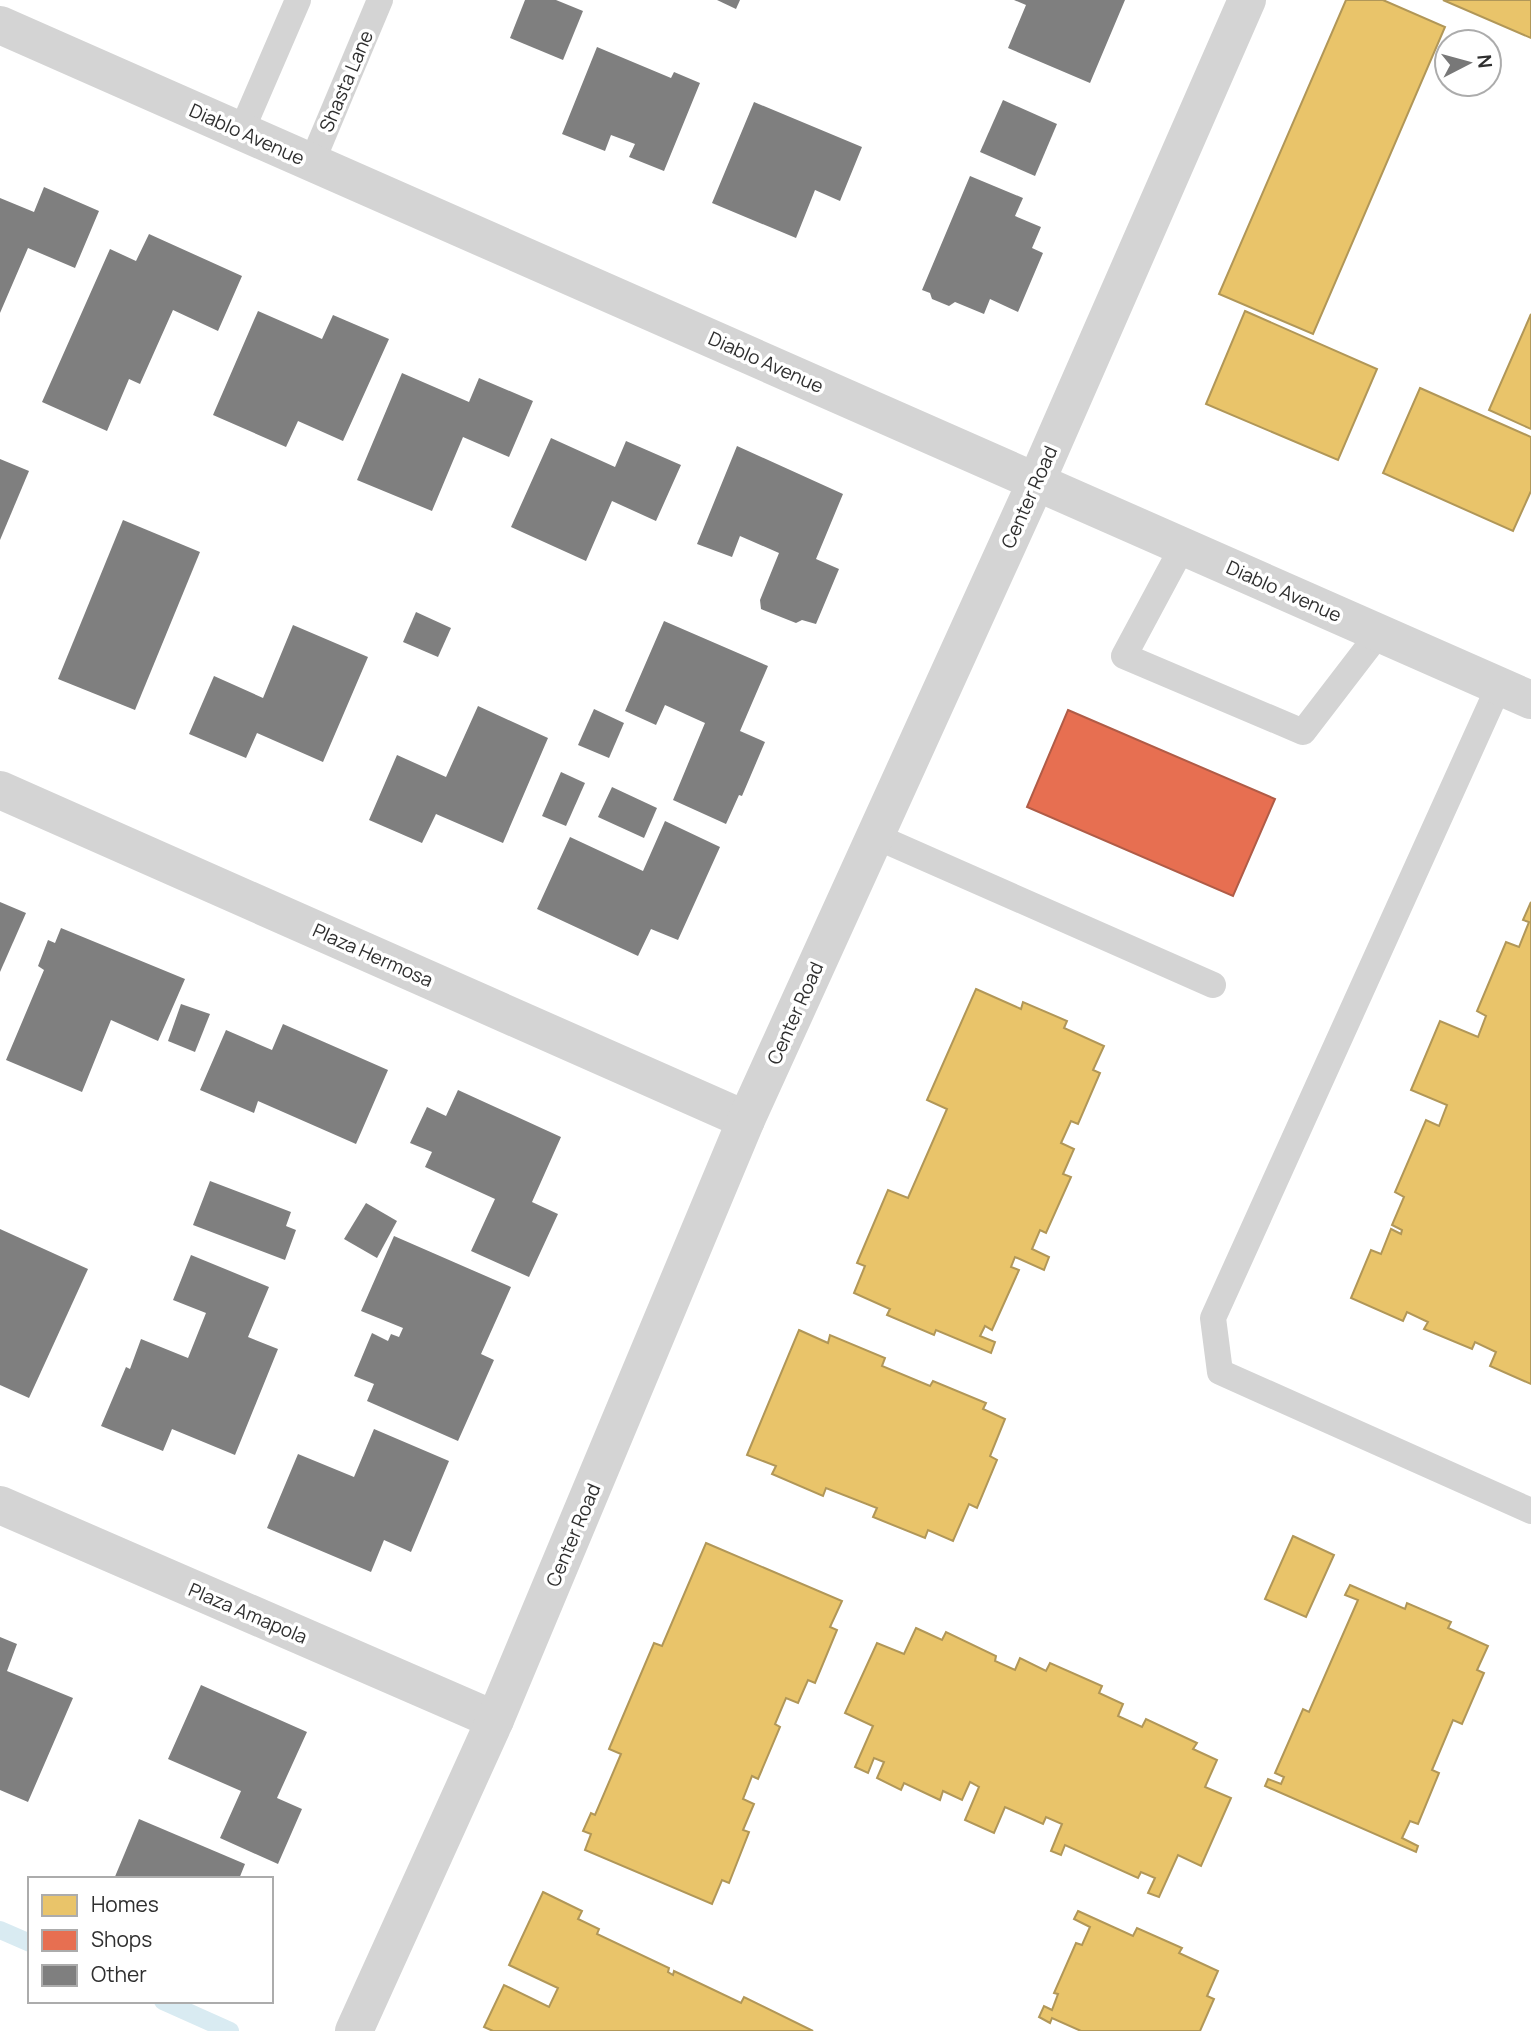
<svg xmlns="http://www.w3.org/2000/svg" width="1531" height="2031" font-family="Manrope,sans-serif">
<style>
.homes{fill:#e9c46a;stroke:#b19758;stroke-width:2}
.shops{fill:#e76f51;stroke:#b05c47;stroke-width:2}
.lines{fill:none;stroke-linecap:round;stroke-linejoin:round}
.stream{stroke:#d9ebf2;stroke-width:18}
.building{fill:#7f7f7f}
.service{stroke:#d4d4d4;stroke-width:26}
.minor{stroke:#d4d4d4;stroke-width:38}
.tertiary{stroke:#d4d4d4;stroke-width:38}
.labels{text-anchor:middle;stroke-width:7;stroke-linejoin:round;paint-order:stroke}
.street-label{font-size:19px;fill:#2f2f2f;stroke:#fff}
</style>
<rect width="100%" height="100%" fill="#fff"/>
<g class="homes">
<path d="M1346,0h37l62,27 -132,307 -94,-40z"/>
<path d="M1443,0h88v38z"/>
<path d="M1245,311l132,58 -39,91 -132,-56z"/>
<path d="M1531,314v115l-42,-19z"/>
<path d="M1420,388l111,49v54l-18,40 -130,-58z"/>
<path d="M1531,902v482l-41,-18 6,-14 -21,-10 -3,7 -48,-20 4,-7 -21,-10 -4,9 -52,-23 20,-48 10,4 10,-25 10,5 1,-4 -10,-5 12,-28 -9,-5 31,-72 13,6 8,-21 -36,-15 29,-69 38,16 8,-21 -9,-5 29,-69 13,5 10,-25 -6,-2z"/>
<path d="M976,989l45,20 2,-7 44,19 -3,7 40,18 -11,24 7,3 -22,51 -7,-3 -10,22 13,6 -11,25 8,3 -25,56 -6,-3 -8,19 17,8 -5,13 -29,-13 -4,10 8,3 -27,60 -7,-4 -5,10 15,6 -4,11 -55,-23 -2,5 -47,-20 3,-6 -36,-16 11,-27 -8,-3 31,-73 20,8 39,-89 -20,-9z"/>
<path d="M799,1330l29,13 2,-8 55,23 -3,8 48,20 3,-5 53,22 -3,6 22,10 -15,37 7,4 -20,48 -8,-4 -16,37 -25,-11 -3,8 -52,-21 4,-9 -51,-20 -3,8 -51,-22 4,-8 -29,-11z"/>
<path d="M1293,1536l41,19 -28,62 -41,-18z"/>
<path d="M706,1543l136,58 -12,26 7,3 -22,53 -7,-3 -10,23 -12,-5 -11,26 5,3 -22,52 -6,-3 -9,23 11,5 -11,26 6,2 -20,51 -7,-3 -10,24 -127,-54 6,-16 -8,-3 8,-18 4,2 26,-61 -12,-5 45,-106 8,3z"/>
<path d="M1350,1585l55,24 2,-6 44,19 -3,6 40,18 -11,24 7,3 -22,51 -9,-4 -21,50 7,3 -21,51 -8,-3 -8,17 16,8 -2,6 -151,-66 3,-7 13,5 3,-7 -9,-4 28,-64 6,3 49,-112 -13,-5z"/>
<path d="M916,1628l26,12 4,-8 50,24 -1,5 20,9 5,-12 26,13 4,-8 52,23 -3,7 24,11 -5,12 24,11 4,-8 51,24 -4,6 24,11 -12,27 26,11 -30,68 -23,-11 -19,42 -11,-4 7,-15 -14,-6 -3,6 -73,-33 -4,10 -10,-4 11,-27 -16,-7 -3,7 -38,-17 -11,26 -29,-13 14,-33 -9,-5 -8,18 -19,-9 -3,9 -36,-17 -3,7 -24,-12 7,-16 -10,-4 -6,15 -13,-6 18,-41 -28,-13 32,-70 27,11z"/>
<path d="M543,1892l39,19 -4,8 21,10 -2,5 72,34 -1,4 5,3 1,-4 67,32 3,-6 69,34h-320l-9,-4 20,-42 45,22 9,-19 -49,-23z"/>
<path d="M1078,1911l55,25 4,-8 45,20 -3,5 39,18 -11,25 7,3 -14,32h-119l-29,-13 -2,5 -11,-6 5,-11 8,4 6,-16 -4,-1 22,-50 6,2 8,-18 -16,-8z"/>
</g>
<path class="shops" d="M1068,710l207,89 -42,97 -206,-89z"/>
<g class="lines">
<g class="stream">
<path d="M0,1930l30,13"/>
<path d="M163,2001l67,30"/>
</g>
</g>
<g class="building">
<path d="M525,0h31l27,11 -20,49 -53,-22z"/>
<path d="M717,0h23l-4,9z"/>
<path d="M1014,0h111l-35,83 -82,-35 18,-43z"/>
<path d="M597,47l74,31 3,-6 26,11 -36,88 -35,-14 6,-13 -24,-9 -6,16 -43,-17z"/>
<path d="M1003,100l54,24 -22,52 -55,-24z"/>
<path d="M754,102l108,45 -22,54 -25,-11 -19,48 -84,-35z"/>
<path d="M970,176l53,22 -8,18 26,11 -9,21 11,5 -25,59 -28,-13 -6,15 -29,-12 -6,4 -17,-7 -2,-6 -8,-3z"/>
<path d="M44,187l55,24 -24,57 -47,-20 -28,65v-115l34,14z"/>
<path d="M149,234l93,42 -24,55 -45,-21 -33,74 -11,-5 -22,52 -65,-29 68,-153 26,12z"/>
<path d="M258,311l64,28 11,-24 56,24 -46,102 -45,-20 -12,26 -73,-32z"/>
<path d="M402,373l67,29 10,-24 54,23 -24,56 -46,-20 -31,74 -75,-31z"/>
<path d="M551,438l64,29 11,-26 55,24 -25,56 -44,-20 -26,60 -75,-34z"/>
<path d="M737,446l106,48 -27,65 23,10 -23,55 -14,-4 -6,3 -35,-14 -1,-9 19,-47 -39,-17 -8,21 -35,-13z"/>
<path d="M0,459l29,12 -29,69z"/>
<path d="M123,520l77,32 -65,158 -77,-31z"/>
<path d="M416,612l35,16 -13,29 -35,-15z"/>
<path d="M664,621l104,45 -28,65 25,11 -23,54 -3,-1 -13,29 -53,-24 32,-77 -40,-18 -9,20 -31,-14z"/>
<path d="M293,625l75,32 -45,105 -66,-29 -11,25 -57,-24 25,-58 49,22z"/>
<path d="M478,706l70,32 -45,105 -67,-29 -14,29 -53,-23 28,-65 49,22z"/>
<path d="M594,709l30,14 -15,35 -31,-13z"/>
<path d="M561,772l24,11 -19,43 -24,-10z"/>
<path d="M612,787l45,21 -13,30 -46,-21z"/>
<path d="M665,821l55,26 -42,93 -27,-11 -13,27 -101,-47 33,-72 73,34z"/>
<path d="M0,902l26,11 -26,59z"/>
<path d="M61,928l124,51 -27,62 -47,-21 -29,72 -76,-32 38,-90 -6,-4 10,-26 7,3z"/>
<path d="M181,1004l29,10 -15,38 -27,-11z"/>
<path d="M283,1024l105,46 -32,74 -98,-43 -4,12 -54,-23 26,-60 46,20z"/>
<path d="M458,1090l103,47 -29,65 26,12 -29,63 -58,-26 24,-52 -70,-32 7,-15 -22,-9 17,-36 19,9z"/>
<path d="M210,1181l81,31 -5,14 10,4 -11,30 -92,-35z"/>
<path d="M366,1203l31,18 -20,37 -33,-19z"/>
<path d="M0,1229l88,40 -59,129 -29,-13z"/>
<path d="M394,1236l117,51 -30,67 13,6 -36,81 -91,-40 7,-17 -20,-8 18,-43 16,8 3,-7 8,3 4,-9 -42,-17z"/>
<path d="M191,1255l78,32 -21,50 30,12 -43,106 -63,-26 -9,22 -62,-25 25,-59 4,2 11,-30 47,19 18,-45 -33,-13z"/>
<path d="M374,1429l75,32 -38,91 -27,-12 -13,32 -104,-44 31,-74 56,23z"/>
<path d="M0,1637l17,7 -10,27 66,27 -45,104 -28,-12z"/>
<path d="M201,1685l106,47 -30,66 25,11 -24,55 -58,-26 21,-47 -73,-32z"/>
<path d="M139,1819l106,45 -6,15h-125z"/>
</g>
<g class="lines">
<g class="service">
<path d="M241,132l57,-132"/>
<path d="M312,162l68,-162"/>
<path d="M1183,546l-59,110 179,76 76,-99"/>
<path d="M1499,686l-286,632 7,54 311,139"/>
<path d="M875,836l338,149"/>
</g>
<g class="minor">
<path d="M0,790l746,330"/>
<path d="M0,1505l495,215"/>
<path d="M354,2031l141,-311 251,-600 290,-638 211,-482"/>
</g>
<path class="tertiary" d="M0,25l1531,675"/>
</g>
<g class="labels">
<g class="street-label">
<text transform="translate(346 81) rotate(-67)" y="7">Shasta Lane</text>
<text transform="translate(247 134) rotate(24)" y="7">Diablo Avenue</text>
<text transform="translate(766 362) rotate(24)" y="7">Diablo Avenue</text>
<text transform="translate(1029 497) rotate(-66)" y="7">Center Road</text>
<text transform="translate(1284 591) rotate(24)" y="7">Diablo Avenue</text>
<text transform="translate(373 955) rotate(24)" y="7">Plaza Hermosa</text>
<text transform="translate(795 1013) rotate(-66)" y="7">Center Road</text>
<text transform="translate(573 1535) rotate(-67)" y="7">Center Road</text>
<text transform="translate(248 1613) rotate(23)" y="7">Plaza Amapola</text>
</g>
</g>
<rect x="28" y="1877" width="245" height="126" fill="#ffffff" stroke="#acacac" stroke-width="2"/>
<rect x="42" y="1895" width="35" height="21" fill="#e9c46a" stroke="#acacac" stroke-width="2"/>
<text x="91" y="1912" font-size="21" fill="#2f2f2f">Homes</text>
<rect x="42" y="1930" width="35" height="21" fill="#e76f51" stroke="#acacac" stroke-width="2"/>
<text x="91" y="1947" font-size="21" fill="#2f2f2f">Shops</text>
<rect x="42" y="1965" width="35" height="21" fill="#7f7f7f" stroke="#acacac" stroke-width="2"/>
<text x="91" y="1982" font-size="21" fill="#2f2f2f">Other</text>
<g transform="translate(1468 63) rotate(84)"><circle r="33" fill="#ffffff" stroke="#acacac" stroke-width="2"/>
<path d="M0-5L12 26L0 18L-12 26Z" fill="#787878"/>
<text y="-10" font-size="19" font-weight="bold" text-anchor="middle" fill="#2f2f2f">N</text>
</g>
</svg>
